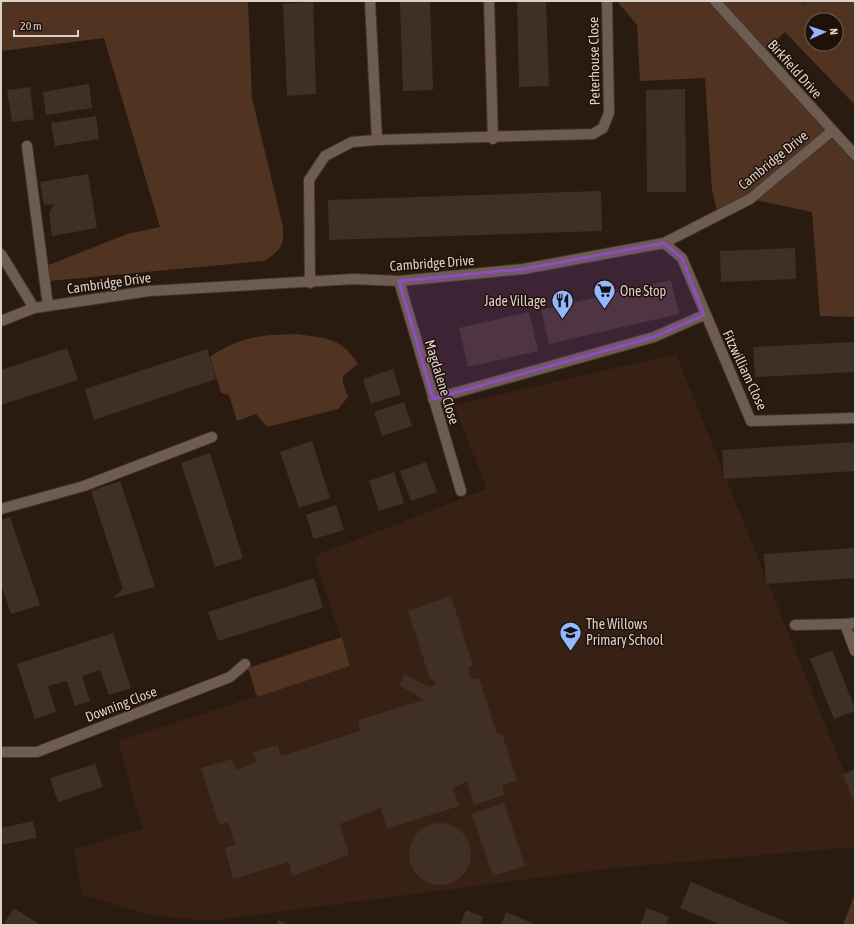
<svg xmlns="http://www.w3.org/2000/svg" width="856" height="926" font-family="'Asap Condensed',sans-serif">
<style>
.built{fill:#362114}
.green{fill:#513321;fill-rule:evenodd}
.building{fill:#402f25}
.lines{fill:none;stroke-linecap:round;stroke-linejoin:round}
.minor-casing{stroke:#423631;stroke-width:12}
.minor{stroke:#6f5c51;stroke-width:10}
.marked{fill:#8e4dc1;fill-opacity:0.2;stroke:#8e4dc1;stroke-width:3;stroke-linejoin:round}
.labels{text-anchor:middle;stroke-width:3;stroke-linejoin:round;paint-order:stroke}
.street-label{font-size:14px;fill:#dbd0ca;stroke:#201108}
.poi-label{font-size:14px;fill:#dbd0ca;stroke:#201108;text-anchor:start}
</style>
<rect width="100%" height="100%" fill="#2a1b11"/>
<path class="built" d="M676,354l179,445v48l-242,21 -405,53 -57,-6 -69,-20 -8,-46 68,-20 -24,-88 232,-75 -36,-110 173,-67 -33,-84z"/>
<g class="green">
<path d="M1,1h247l4,97 31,129c1,20 -2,23 -19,34l-226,21 1,-13 88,-35 33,-7 -56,-189 -103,13z"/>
<path d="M617,1h238v104l-70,-73 -22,21 92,102v162l-35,-1 -8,-104 -62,-13 -32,16 -6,-25 -7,-112 -65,3 -3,-56zM812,20h24v24h-24z"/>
<path d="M296,334c30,5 44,2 62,30l-15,12v7l5,14 -10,12 -71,18 -11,-13 -19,7 -8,-26 -8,-2 -11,-36c31,-21 50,-22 86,-23z"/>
<path d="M342,637l8,29 -93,31 -9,-29z"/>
<path d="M855,894v31h-12z"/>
</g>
<g class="building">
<path d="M400,1h30l3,89 -30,1z"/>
<path d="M517,1h29l3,85 -30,1z"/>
<path d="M798,1h11l-5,6z"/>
<path d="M313,2l3,92 -29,2 -4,-92z"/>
<path d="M89,84l3,24 -46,7 -3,-23z"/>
<path d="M30,87l4,32 -22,3 -5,-32z"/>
<path d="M685,89l1,103h-39l-1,-102z"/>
<path d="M96,116l3,23 -44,7 -4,-23z"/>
<path d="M88,174l9,54 -45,8 -3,-23 5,-9 -10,1 -4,-23z"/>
<path d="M601,191l1,40 -273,9 -1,-40z"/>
<path d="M795,248l1,31 -75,3 -1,-31z"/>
<path d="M671,280l8,34 -130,30 -8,-34z"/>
<path d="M529,312l9,39 -70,16 -9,-39z"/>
<path d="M855,342v30l-100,5 -2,-30z"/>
<path d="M67,348l11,32 -77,25v-35z"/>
<path d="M207,349l9,30 -122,41 -9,-31z"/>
<path d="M393,369l8,25 -30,10 -8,-25z"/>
<path d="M404,402l8,24 -30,10 -8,-24z"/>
<path d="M312,441l18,57 -31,10 -19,-56z"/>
<path d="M855,442v29l-131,8 -2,-29z"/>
<path d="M210,453l33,105 -28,9 -34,-104z"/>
<path d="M426,462l11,30 -26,9 -11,-30z"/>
<path d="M394,472l10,31 -25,8 -10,-30z"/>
<path d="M120,481l35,106 -42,11 10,-9 -32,-98z"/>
<path d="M336,505l8,25 -30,9 -8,-24z"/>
<path d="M10,517l30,88 -29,9 -10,-30v-64z"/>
<path d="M855,548v30l-89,6 -2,-30z"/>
<path d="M314,578l9,30 -105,33 -10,-29z"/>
<path d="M451,596l22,70 -5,2 4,12 7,-2 18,56h5l15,46 -15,6 2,9 -30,10 -7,-24 -14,7 6,18 -72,23 -6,-21 -41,16 9,31 -57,21 -3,-14 -56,17 -8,-31 10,-3 -7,-23 -9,3 -18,-57 31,-9 4,11 20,-8 -3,-10 25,-7 3,11 79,-25 -2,-11 66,-20 -25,-15 6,-10 24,12 6,-2 -1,-6h-4l-22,-68z"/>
<path d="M113,633l18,55 -22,7 -9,-25 -18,6 8,25 -15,5 -8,-25 -19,5 8,26 -21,7 -18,-55z"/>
<path d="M832,650l23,59v2l-21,8 -24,-60z"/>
<path d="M95,764l8,23 -45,15 -8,-24z"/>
<path d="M855,769v37l-12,-32z"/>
<path d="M504,803l21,63 -32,10 -21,-62z"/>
<path d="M33,821l4,17 -36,7v-17z"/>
<circle cx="440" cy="854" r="31"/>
<path d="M691,882l100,42 -1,1h-69l-41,-17z"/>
<path d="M14,908l26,17h-37z"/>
<path d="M647,908l22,9 -3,8h-26z"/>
<path d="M466,910l17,7 -3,8h-20z"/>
<path d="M506,912l30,13h-35z"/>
<path d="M278,920l12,5h-14z"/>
</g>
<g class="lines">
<defs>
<g id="minor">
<path d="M489,1l4,138"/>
<path d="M715,1l140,154"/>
<path d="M377,140l216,-6 10,-6 6,-15 -2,-112"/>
<path d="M27,146l21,160"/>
<path d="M664,243l18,15 69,163 104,-3"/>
<path d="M1,254l33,54"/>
<path d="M399,281l62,210"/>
<path d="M310,283l-1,-103 16,-24 27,-14 25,-2 -7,-139"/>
<path d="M1,321l33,-13 115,-17 205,-12 45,2 124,-12 141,-26 86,-44 82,-68"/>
<path d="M433,399l221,-62 50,-22"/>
<path d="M1,509l83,-23 128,-49"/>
<path d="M855,623l-10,1 10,27"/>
<path d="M795,625l50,-1"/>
<path d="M1,752h36l193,-75 15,-13"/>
</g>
</defs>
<use href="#minor" class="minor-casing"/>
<use href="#minor" class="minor"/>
</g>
<path class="marked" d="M664,243l18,15 22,57 -50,22 -221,62 -34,-118 124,-12z"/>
<defs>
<symbol id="supermarket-pin" viewBox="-11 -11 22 30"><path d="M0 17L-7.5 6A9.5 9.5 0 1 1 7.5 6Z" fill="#92b7fd" stroke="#201108"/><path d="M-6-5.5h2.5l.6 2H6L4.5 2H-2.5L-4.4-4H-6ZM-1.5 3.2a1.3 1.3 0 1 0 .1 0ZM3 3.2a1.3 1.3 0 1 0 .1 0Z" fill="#111"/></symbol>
<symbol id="restaurant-pin" viewBox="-11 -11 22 30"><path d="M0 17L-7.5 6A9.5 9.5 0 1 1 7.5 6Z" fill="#92b7fd" stroke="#201108"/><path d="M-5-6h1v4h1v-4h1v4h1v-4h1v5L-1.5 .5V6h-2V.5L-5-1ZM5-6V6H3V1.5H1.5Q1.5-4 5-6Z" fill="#111"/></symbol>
<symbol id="school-pin" viewBox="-11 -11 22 30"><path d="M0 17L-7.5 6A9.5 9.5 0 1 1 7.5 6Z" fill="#92b7fd" stroke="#201108"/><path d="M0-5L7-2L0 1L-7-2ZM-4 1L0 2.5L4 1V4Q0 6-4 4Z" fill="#111"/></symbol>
</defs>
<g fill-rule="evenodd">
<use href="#supermarket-pin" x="592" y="278" width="25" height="34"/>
<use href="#restaurant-pin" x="550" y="288" width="25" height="34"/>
<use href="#school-pin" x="558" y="620" width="25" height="34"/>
</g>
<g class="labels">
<g class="street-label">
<text transform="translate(594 61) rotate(-91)" y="5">Peterhouse Close</text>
<text transform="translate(795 69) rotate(48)" y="5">Birkfield Drive</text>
<text transform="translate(773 160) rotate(-39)" y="5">Cambridge Drive</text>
<text transform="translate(432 263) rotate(-4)" y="5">Cambridge Drive</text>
<text transform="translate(109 283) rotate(-8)" y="5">Cambridge Drive</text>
<text transform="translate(745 370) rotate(65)" y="5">Fitzwilliam Close</text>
<text transform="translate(442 382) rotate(73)" y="5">Magdalene Close</text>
<text transform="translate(121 704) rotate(-21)" y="5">Downing Close</text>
</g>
<g class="poi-label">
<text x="620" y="296">One Stop</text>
<text x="546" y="306" text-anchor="end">Jade Village</text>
<text x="586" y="629">The Willows<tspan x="586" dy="16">Primary School</tspan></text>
</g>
</g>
<rect width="856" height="926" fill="none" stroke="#dbd0ca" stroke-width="4"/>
<g transform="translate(824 32) rotate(87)"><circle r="19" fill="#201108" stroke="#6b5d56"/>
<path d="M0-3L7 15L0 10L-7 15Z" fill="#92b7fd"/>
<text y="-6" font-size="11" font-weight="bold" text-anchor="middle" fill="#dbd0ca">N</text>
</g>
<path d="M14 30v6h64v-6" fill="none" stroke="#dbd0ca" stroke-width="2"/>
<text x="20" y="30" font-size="12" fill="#dbd0ca" stroke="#201108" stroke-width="3" paint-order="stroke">20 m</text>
</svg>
